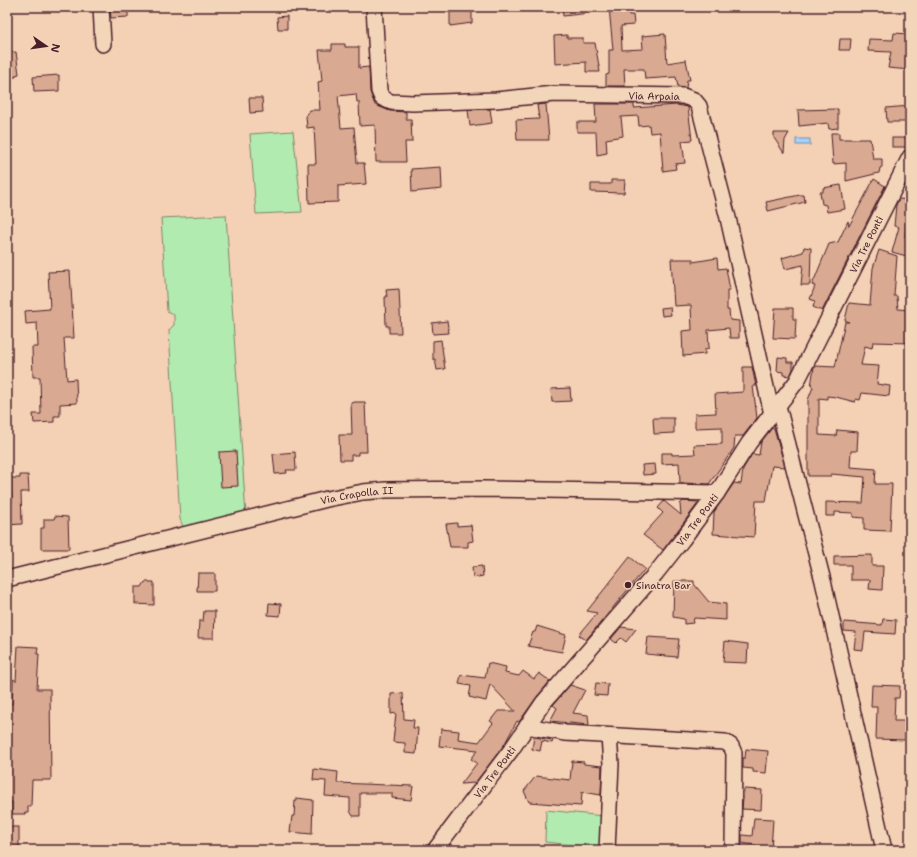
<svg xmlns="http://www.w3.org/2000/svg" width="917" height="857" font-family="'Shantell Sans',sans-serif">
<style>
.green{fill:#b2ebaf;stroke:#7e856d}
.water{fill:#9fd5fe;stroke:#7d8caa}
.building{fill:#d9aa91;stroke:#4a1f2b}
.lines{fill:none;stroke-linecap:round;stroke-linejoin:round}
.minor-casing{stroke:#4a1f2b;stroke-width:18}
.minor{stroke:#f3d5b9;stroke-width:15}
.poi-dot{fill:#4a1f2b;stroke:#f3d5b9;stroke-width:1.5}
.labels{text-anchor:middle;stroke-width:3.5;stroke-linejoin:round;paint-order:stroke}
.street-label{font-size:10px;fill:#4a1f2b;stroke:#f3d5b9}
.poi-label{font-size:10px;fill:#4a1f2b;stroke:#f3d5b9;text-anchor:start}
</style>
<rect width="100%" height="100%" fill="#f4d1b4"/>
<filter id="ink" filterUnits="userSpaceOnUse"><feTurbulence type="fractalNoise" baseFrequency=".025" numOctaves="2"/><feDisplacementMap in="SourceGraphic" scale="8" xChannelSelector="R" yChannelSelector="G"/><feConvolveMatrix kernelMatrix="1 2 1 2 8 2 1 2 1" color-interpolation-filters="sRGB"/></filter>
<g filter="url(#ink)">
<g class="green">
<path d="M293,131l9,81 -46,2 -6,-80z"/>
<path d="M226,215l20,301 -63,11 -3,-8 -11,-189 5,-5v-10l-7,-4 -6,-93z"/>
<path d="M546,810l57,6 -1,32 -57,-6z"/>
</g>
<rect class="water" x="796" y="139" width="14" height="6"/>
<g class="building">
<path d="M110,7h18v10l-17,1z"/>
<path d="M458,7h14v16l-22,3v-18z"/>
<path d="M562,7h28v6l-27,3z"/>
<path d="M609,7h20v8h4l1,10 -13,1 1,24 21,-1 -1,-13 23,-2 2,29 19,-3 4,20h-3l-1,8 -8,-1 -2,-10 -31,2 -1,-10h-20l1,17h-19v-11l3,-1v-24h4z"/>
<path d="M287,16v13h-9l-1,-12z"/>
<path d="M894,33l16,1v36l-22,-2 3,-16 -23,-1 1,-12 24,1z"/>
<path d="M567,35v3h16v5h12l5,29h-14v-10l-31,2 -1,-28z"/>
<path d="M840,39h11l-1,11h-11z"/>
<path d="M332,44h13v3h14v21l10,-1 1,25 5,13 15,6 16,1v7h5l1,23h-7l1,20h-30l-1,-37 -15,1 -1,-24h-2l-1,-8 -18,2 3,32 13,-1 3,36h7l2,21 -28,2v16l-29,1 -1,-39h8l-2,-37 -7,1 -1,-12 4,-6h10l-2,-28 4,-1 -3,-31h13z"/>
<path d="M16,52l3,22 -3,1v2h-9v-24z"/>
<path d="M59,75v16l-25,1 -1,-15z"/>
<path d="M249,98h13l1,14 -13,1z"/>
<path d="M546,104l3,36h-32l-1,-20 23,-1 -2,-14z"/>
<path d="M595,104h39v4l43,-3 11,2 4,33 -10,1 3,22 -10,1 1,5 -13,2 -3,-39 -10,1 -1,-8 -10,1 -1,-10 -17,1 2,19 -17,3 1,14 -10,2 -1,-23h-19v-10h19z"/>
<path d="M910,106v16h-23l-1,-14z"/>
<path d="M490,109l2,14 -22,3 -2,-16z"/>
<path d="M838,109v19l-9,1 -1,-6 -29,3 -1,-16z"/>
<path d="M774,133h15l-4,7 -1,13 -10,-15z"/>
<path d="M831,133h8v6h31l3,20h9v8l-2,1 -1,5 -33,8v-18l-13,1z"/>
<rect x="892" y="138" width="18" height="9"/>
<path d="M441,167l1,22 -30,3 -1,-23z"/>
<path d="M874,179l11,7 -63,125 -9,-4 2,-6 -5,-2 5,-13 -3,-1 17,-41 9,-2 10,-21 1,5z"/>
<path d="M611,180h14l-1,13 -33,-1v-8h20z"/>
<path d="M841,185l4,24 -18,3 -1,-7 -4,-1 -2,-12h3v-4z"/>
<path d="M800,195h4l1,7 -37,9 -2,-9z"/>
<path d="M899,199l11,1v20h-4l-1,17 5,1v19l-18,-5 7,-25 -5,-1 2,-21z"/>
<path d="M804,247l7,1 -1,37h-9l2,-20 -18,4 -3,-11 21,-6z"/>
<path d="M879,250l18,6 -3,40h3l1,13 12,1v33l-37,-1 -1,6 -7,-2 -4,19 18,1 -2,18 13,2 -1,10 -27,-3 -2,7 -4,-1 -1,3 -19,-5 -9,-1v3l-8,-1v37l17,1 1,-6 21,2 -1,19h-6l-1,16 26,2 -1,15h17l-2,47 -26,-1v-12l-11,-1v-4l-18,-1v4h-9v-14l37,1 2,-26 -34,-3v2h-23v-76l5,-13 -2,-1 3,-19 1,-1 20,1 10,-45h4l-4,-2 4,-17 21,2 3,-37z"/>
<path d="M717,258l1,11 8,-1 4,22h-3v20h2l1,10 9,1v17h-9l-1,-10 -21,2 1,18 -4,1v5l-22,2 -1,-25 10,-1 -1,-25 -17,1 -3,-47h22v3z"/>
<path d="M70,271l4,67h-10l3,42 9,-1 1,24 -17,1v12h-6v6l-20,1 -1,-9h8l-1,-37h-7l-1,-30h6l-1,-24 -11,1 -1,-13 25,-2 -2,-37z"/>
<path d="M399,289l2,44h-12v-7h-3l-1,-29h2l-1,-7z"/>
<path d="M670,307l1,8 -9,1 -1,-8z"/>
<path d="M775,308h18v11h3l-1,20 -22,-1z"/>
<path d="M447,321l2,12 -16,1 -1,-11z"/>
<path d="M441,340l4,29 -8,1 -2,-11h-2v-18z"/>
<path d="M778,357l9,1v4h6v7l-3,7 -7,-1v-3l-6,-1z"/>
<path d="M743,367h9l4,19h-3l4,32 -14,18h-8l-1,12 -25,36 -29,-1 -1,-20 -17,1v-11h10v2l23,-1 -1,-9 28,-1v-17l-27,1v-14l21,-1 -1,-19 28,-2z"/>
<path d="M570,388l1,13 -19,1 -1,-13z"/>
<path d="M355,402h10l2,50h-9v3h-7v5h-11l-1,-25h13l-1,-32z"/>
<path d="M653,418h21v15l-20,1z"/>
<path d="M772,428h2l11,39 -13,-1 -6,35h-10l-2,36 -41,-3 1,-22 20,-29 7,1 2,-15 9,-15 7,1 2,-13z"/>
<path d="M236,451l2,35 -17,1 -2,-35z"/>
<path d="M295,452l1,18h-10l1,3 -12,1 -2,-20z"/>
<path d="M655,464l1,10 -13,1 -1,-10z"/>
<path d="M20,475h8l1,17h-8l1,32 -15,1v-22h5l-1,-25h9z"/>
<path d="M664,501l17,14 -1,-11 3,-3 16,1 -36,48 -20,-15 20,-22 -5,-5z"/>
<path d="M55,516l13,1 1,32h-28v-21h3v-9h10z"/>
<path d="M457,523v3l14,-1 2,16 -5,1v5h-18l-4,-23z"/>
<path d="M872,555v11h11l-1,24 -13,-1 1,-9h-19v-15h-17v-9z"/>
<path d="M630,557l15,12 -59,71 -7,-5 18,-22 -10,-2z"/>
<path d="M482,566l1,10 -10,2 -1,-11z"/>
<path d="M198,573h17v18h-18z"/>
<path d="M674,581h20v3l15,18 17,2v16l-32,-2 -1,5 -9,1v-5l-11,-2z"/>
<path d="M145,582h9v23l-19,-1v-17h7z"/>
<path d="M269,603l12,1 -1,12 -12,-1z"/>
<path d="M204,611h11l-1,27h-16l1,-17h4z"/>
<path d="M883,619l13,1 -1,14 -30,-2 -2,18 -9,-1 2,-17 -12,-1v-9l38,3z"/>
<path d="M537,626l29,9 -4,17 -34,-6 5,-14h2z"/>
<path d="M621,627l15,2 -10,13 -5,-4 -5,5 -5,-4z"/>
<path d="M648,637l31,2 -2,18 -31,-3z"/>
<path d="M725,641l23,3 -1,19 -24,-1z"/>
<path d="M18,646l20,1 -1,7h2l-2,35h13l1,91h-19l-1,26h-3v7h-3v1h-13v-12h-5v-98h5l1,-25 3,2z"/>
<path d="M488,663l18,4 -1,6 14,3 4,-5 11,8 5,-6 11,8 -14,17 -17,24 -2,-1 -13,24 -29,38 -14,1 16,-21 -6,-4 7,-9 -39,-4 2,-17 18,2 -1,8 21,3 14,-19 -3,-2 8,-10h17l-25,-27 -4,17 -17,-4 2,-11 -12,-2 2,-9 24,3z"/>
<path d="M596,683l12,1 -1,12 -13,-1z"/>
<path d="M570,685l15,5 -12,23 15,2 1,10 -39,-4 7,-13 -4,-3z"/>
<path d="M872,685l28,1 -1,12h-4l-1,23h12l-1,19 -29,-1 1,-32h-6z"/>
<path d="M403,693l1,26 10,1 -1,8h5l-2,26 -11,-1v-10l-12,-1 3,-29 -5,1v-20z"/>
<path d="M534,737l19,3 -1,3 -10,-2 -2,10 -8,-2z"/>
<path d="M746,749l22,2 -2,22 -13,-1v-3l-10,-1v-10h2z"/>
<path d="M572,761l12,1v2l18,2 -1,29 -19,-3 -1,14 -52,-4 -5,-11 12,-15 34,4z"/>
<path d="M314,769l24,3 -1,11 76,3 -2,14 -19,-2v-5h-32v23h-7l-3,-5v-13l-25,-2 1,-15 -13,-1z"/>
<path d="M744,789l18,1 -1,20 -19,-1z"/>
<path d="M297,798l16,2 -1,34 -22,-2 2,-16h2l1,-15h2z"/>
<path d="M754,818l19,1 -2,31h-11v-4l-18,-3v-8l10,1z"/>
<rect x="7" y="827" width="12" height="20"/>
</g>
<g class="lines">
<defs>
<g id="minor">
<path d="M101,7l2,37"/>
<path id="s1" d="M374,7l5,84 3,7 9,4 22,1 83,-3 58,-6 129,2 11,4 5,6 29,112 44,196"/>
<path d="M778,406l45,175 61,269"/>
<path id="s2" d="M7,579l320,-80 36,-7 23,-2 99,-1 232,4"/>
<path d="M527,726l38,7 160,9 6,4 3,7 -1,97"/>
<path id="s3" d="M435,850l76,-100 32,-47 113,-130 26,-33 35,-47 32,-50 48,-62 113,-224"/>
<path d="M607,850l4,-86 -2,-28"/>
</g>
</defs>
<use href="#minor" class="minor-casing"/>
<use href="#minor" class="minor"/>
</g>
</g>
<circle class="poi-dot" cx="628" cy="585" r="4"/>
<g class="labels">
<g class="street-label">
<text dy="4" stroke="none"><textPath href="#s1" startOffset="365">Via Arpaia</textPath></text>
<text dy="4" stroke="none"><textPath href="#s3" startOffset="746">Via Tre Ponti</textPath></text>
<text dy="4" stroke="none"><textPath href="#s2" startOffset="360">Via Crapolla II</textPath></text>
<text dy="4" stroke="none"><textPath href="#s3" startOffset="422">Via Tre Ponti</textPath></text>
<text dy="4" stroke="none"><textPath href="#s3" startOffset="98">Via Tre Ponti</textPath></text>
</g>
<g class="poi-label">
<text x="636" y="589">Sinatra Bar</text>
</g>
</g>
<rect width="917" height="857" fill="none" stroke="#f3d5b9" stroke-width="24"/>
<rect x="12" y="12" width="893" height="833" fill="none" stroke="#4a1f2b" stroke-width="1.5" filter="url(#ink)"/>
<g transform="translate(46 46) rotate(103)" stroke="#f3d5b9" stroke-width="3" paint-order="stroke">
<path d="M0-3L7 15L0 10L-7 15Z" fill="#4a1f2b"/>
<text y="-6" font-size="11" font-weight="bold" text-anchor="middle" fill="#4a1f2b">N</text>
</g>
</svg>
